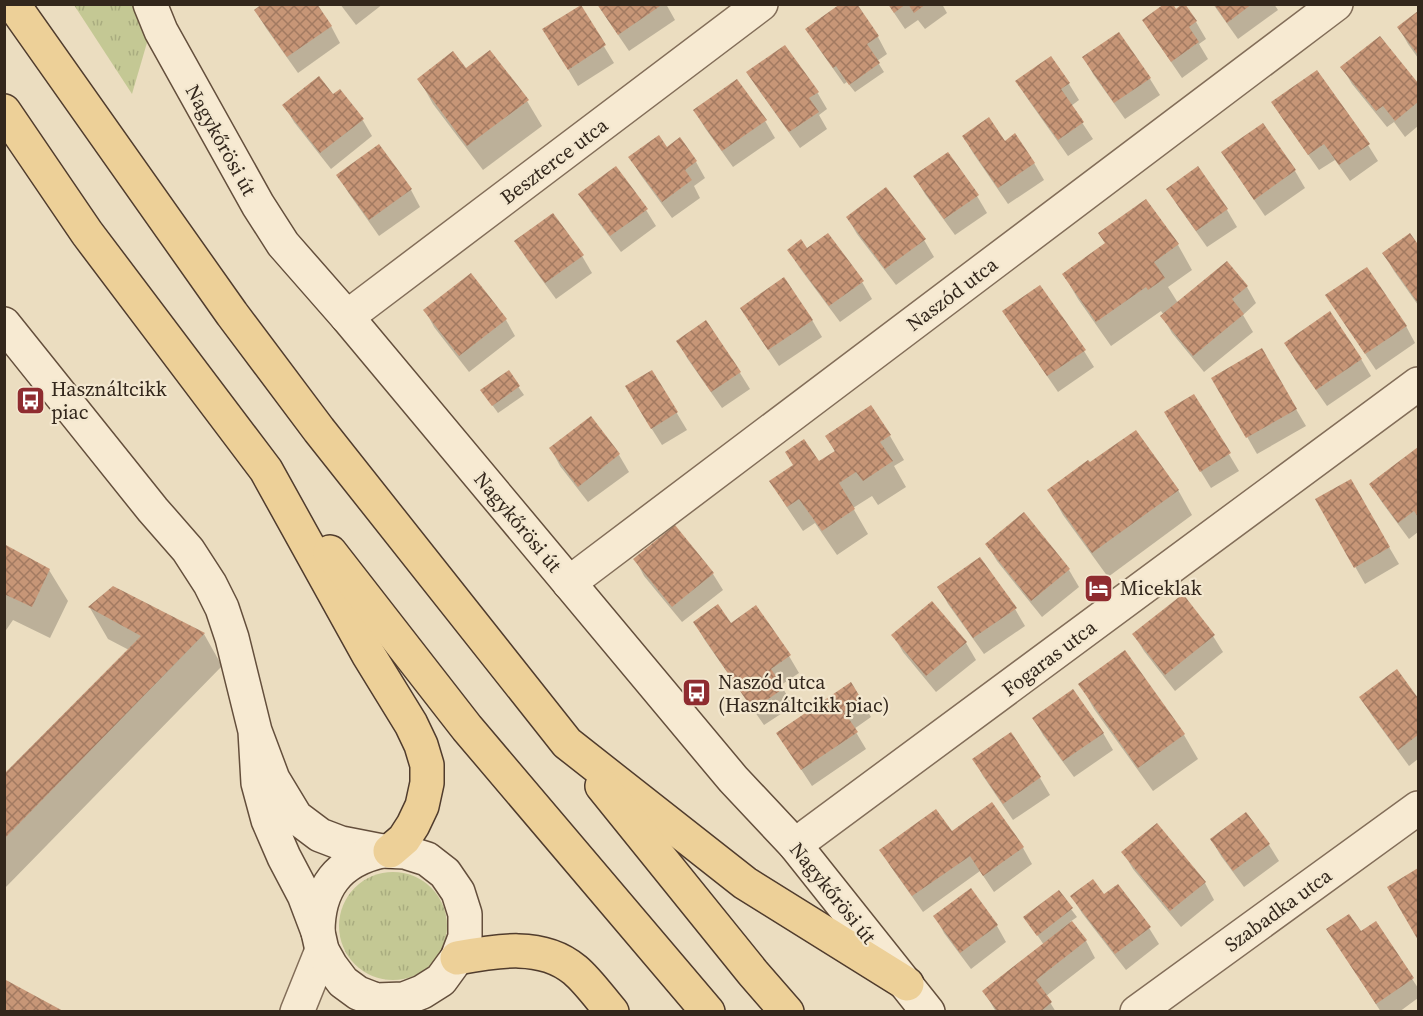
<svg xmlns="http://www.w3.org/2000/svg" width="1423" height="1016" font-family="'Source Serif 4',serif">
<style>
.grass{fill:url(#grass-tufts)}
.shadow{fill:#0003}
.building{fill:url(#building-cross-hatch)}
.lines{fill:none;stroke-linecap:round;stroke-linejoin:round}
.minor-casing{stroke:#836e59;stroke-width:36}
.tertiary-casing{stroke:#836e59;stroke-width:36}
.secondary-casing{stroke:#644f3c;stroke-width:36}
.primary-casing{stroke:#503c2d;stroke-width:36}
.minor{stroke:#f7ead2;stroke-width:33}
.tertiary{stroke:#f7ead2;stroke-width:33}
.secondary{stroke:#f7ead2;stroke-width:33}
.primary{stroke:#edd098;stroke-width:33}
.labels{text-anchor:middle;stroke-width:4.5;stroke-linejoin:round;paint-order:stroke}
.street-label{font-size:20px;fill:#33271c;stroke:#f3e7cf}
.poi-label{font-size:20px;fill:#33271c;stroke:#f3e7cf;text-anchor:start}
</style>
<defs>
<pattern id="grass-tufts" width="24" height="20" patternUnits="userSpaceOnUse" patternTransform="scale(1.5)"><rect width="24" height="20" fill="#c4c894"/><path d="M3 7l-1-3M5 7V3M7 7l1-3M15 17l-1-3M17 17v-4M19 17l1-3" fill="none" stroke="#a9ac7f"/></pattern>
<pattern id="building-cross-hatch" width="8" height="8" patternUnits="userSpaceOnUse" patternTransform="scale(1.5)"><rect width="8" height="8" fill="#c79677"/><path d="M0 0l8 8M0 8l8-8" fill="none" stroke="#a27a61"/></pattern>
</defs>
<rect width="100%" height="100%" fill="#ebddc0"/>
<g class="grass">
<path d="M74,5h84l-26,89z"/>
<circle cx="393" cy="926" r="54"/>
</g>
<g class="shadow">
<path d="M340,4h43l-27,21z"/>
<path d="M597,4h69l9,16 -46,31z"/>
<path d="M888,4h54l5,9 -22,16 -7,-9 -13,9z"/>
<path d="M1213,4h61l4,6 -40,29z"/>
<path d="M1184,5l12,17 10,17 -7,5 9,15 -26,19 -28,-41 -10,-16 31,-10z"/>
<path d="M580,7l34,56 -36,23 -24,-40z"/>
<path d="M256,11l75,15 9,17 -42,30 -32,-45z"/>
<path d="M1418,12v46l-10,-14 -9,-16z"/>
<path d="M807,29l71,8 9,17 -10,7 7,11 -29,20 -8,-10 -3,2 -27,-38z"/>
<path d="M1118,34l32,45 10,16 -35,24 -32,-45 -9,-17z"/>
<path d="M1380,38l38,48v40l-13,11 -11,-15 -7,5 -35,-43 -10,-17z"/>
<path d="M466,71l61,30 15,25 -59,44 -50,-66 -14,-25z"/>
<path d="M748,72l69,20 10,17 -8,6 8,14 -27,19 -42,-59z"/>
<path d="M1017,82l52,2 10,16 -8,6 22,33 -25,17 -41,-58z"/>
<path d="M333,96l29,23 10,17 -41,33 -37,-47 -10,-17z"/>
<path d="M1273,102l95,43 10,16 -28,20 -15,-21 -16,10 -36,-51z"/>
<path d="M695,111l70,10 10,17 -42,29 -28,-39z"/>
<path d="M1262,125l33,46 10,17 -40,28 -32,-47z"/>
<path d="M964,137l41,6 29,20 10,17 -36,24 -35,-51z"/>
<path d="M379,146l32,44 9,17 -41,29 -31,-44 -10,-17z"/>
<path d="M667,149l29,13 9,16 -11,8 6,12 -28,20 -32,-44 -10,-17z"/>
<path d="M1198,168l29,42 10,17 -30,20 -29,-41 -10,-17z"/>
<path d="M915,177l62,19 10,17 -32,22 -30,-41z"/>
<path d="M580,194l66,16 10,16 -35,26 -31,-41z"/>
<path d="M1146,201l32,44 14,25 -24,17 10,16 69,-16 9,16 -13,12 10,17 -49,40 -32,-39 -10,-17 2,-1 -3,-4 -50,35 -33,-47 -14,-24 42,-30z"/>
<path d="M847,217l77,23 10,17 -38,28 -39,-51z"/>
<path d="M516,241l66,15 10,17 -36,26 -30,-41z"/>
<path d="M1418,244v61l-24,-34 -10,-17z"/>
<path d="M789,250l18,1 55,31 10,17 -32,23 -41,-55z"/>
<path d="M425,310l81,10 9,16 -46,36 -35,-45z"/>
<path d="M1004,311l80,40 10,16 -36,25 -44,-64z"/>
<path d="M1337,312l69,14 9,17 -39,27z"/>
<path d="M812,320l10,17 -43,29 -28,-41z"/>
<path d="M678,341l62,32 10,16 -28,19 -35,-50z"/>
<path d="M1286,343l75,16 10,17 -44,30 -32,-46z"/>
<path d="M1261,350l45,76 -49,28 -44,-76z"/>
<path d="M508,372l16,23 -26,18 -11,-15z"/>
<path d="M652,372l35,58 -25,15 -26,-41z"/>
<path d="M1194,396l45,75 -28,17 -36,-58z"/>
<path d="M591,418l28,37 10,17 -41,30 -28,-36 -9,-17z"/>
<path d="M890,436l14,24 -10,6 12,21 -28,18 -6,-9 -19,12 15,26 -31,21 -22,-32 -12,8 -17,-25 -15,-25 48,-18 16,-11 -8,-15z"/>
<path d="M1418,449v83l-9,7 -28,-38 -10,-17z"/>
<path d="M1350,481l49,83 -34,20 -48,-84z"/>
<path d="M1049,490h129l14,25 -84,62 -45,-62z"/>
<path d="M1024,515l45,55 10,17 -37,30 -45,-56 -10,-17z"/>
<path d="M4,545l45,25 19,31 -18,37 -37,-18 -9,13z"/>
<path d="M635,559l78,15 10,16 -41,32 -38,-46z"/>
<path d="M114,587l90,47 18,32 -218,223v-113l125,-126 -21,-11 -18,-31z"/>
<path d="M939,587l76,22 10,17 -41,28 -36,-50z"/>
<path d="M932,603l34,40 10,17 -40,32 -33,-40 -10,-17z"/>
<path d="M695,622l35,3 59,31 10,17 -18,12 12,21 -29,19 -60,-86z"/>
<path d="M1134,635l79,1 10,16 -48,39 -31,-40z"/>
<path d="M1397,671l21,30v58l-9,7 -38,-52 -10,-17z"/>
<path d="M1080,684l104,51 14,24 -45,32 -59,-82z"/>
<path d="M861,700l10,17 -17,12 12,20 -54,37 -34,-52z"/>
<path d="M1034,719l69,14 10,17 -39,27 -31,-42z"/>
<path d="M1010,734l30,44 10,17 -37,25 -30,-44 -9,-17z"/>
<path d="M951,833l72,15 9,16 -38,28 -14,-21 -57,41 -32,-45 -10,-17z"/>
<path d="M1211,839l58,6 10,16 -35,26 -23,-31z"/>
<path d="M1123,852l82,31 9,17 -33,27 -48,-58z"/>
<path d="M1418,870v68l-29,-50z"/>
<path d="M1058,892l19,25 -7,5 16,19 9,17 -49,38 10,16h-60l-12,-21 60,-46 -19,-28z"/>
<path d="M1072,897h32l45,31 10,16 -33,26 -44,-57z"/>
<path d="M935,916l62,10 9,16 -35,27 -27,-36z"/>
<path d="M1376,923l42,65v10l-19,14h-18l-53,-82 33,3z"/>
</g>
<g class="building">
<path d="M262,4h55l15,22 -45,31 -33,-47z"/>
<path d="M597,4h66l-45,31z"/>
<path d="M840,4h17l22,32 -12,8 13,19 -31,22 -13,-19 -3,2 -28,-39z"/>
<path d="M888,4h18l-12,9z"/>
<path d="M908,4h18l-12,9z"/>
<path d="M1164,4h9l3,5 6,-5h3l12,17 -8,6 10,15 -28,20 -29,-42z"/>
<path d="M1214,4h38l-25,19z"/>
<path d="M581,5l25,40 -38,25 -26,-41z"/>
<path d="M1418,11v44l-21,-28z"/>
<path d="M1119,32l32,46 -37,25 -32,-46z"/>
<path d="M1380,36l38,47v19l-23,19 -12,-15 -7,5 -36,-44z"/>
<path d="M785,45l34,47 -10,6 10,14 -30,20 -43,-60z"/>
<path d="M490,50l39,50 -62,46 -50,-67 36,-28 13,17z"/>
<path d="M1051,56l19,27 -9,6 23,33 -26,18 -43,-59z"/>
<path d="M1317,70l53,74 -31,21 -15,-21 -16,11 -37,-53z"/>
<path d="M319,76l14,18 7,-5 24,30 -44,34 -38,-48z"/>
<path d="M737,79l30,41 -45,31 -29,-41z"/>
<path d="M989,117l16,24 10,-8 20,30 -37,25 -36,-52z"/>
<path d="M1263,123l33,47 -42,30 -33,-48z"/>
<path d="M659,135l8,12 13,-10 17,24 -12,9 7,10 -30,22 -34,-45z"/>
<path d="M379,144l33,45 -43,31 -33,-45z"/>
<path d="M948,152l31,43 -35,24 -31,-43z"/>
<path d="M616,166l32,43 -38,27 -32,-42z"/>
<path d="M1198,166l30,43 -32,22 -30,-42z"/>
<path d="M886,187l40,52 -41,30 -39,-52z"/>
<path d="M1146,199l33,45 -25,18 11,16 -17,12 -2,-3 -50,35 -34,-48 43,-31 -7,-10z"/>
<path d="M553,213l31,42 -39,28 -31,-42z"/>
<path d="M828,233l36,48 -35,25 -42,-56 14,-11 6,9z"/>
<path d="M1410,233l7,10 1,-1v61l-36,-50z"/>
<path d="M1227,261l21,25 -16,13 12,15 -51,42 -33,-40z"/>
<path d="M1367,267l40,59 -42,28 -40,-59z"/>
<path d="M471,273l36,46 -48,37 -36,-46z"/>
<path d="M784,277l29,43 -45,30 -28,-42z"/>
<path d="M1040,285l46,65 -39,26 -45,-65z"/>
<path d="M1330,311l32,48 -46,31 -32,-47z"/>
<path d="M706,320l35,52 -30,20 -35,-51z"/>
<path d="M1262,348l35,61 -51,29 -35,-60z"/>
<path d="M509,370l11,16 -28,20 -12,-16z"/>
<path d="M652,370l26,42 -27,17 -26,-43z"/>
<path d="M1194,394l37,59 -31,19 -36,-60z"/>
<path d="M871,405l20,30 -11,7 13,19 -30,20 -7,-9 -17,11 16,26 -33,22 -23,-32 -12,8 -18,-26 24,-16 -8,-13 19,-13 15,22 16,-10 -10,-15z"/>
<path d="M591,416l29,38 -42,33 -29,-39z"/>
<path d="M1136,430l43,60 -87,63 -45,-63 41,-30 2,2z"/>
<path d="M1418,447v70l-4,-6 -16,12 -29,-39z"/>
<path d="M1351,479l39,68 -36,21 -39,-69z"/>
<path d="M1024,512l46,57 -39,32 -46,-57z"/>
<path d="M675,525l39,48 -42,34 -39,-48z"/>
<path d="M4,544l46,25 -18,38 -28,-13z"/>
<path d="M980,557l37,51 -44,30 -36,-51z"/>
<path d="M113,586l92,47 -201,206v-65l137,-138 -53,-29z"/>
<path d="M1183,594l32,41 -50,40 -33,-41z"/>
<path d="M932,601l35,41 -41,34 -35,-41z"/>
<path d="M718,604l13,19 25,-18 35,50 -20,14 13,19 -31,22 -60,-88z"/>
<path d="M1125,650l60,84 -47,34 -60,-84z"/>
<path d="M1397,669l21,29v37l-20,15 -39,-53z"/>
<path d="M851,682l11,18 -18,12 14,20 -57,38 -25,-37z"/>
<path d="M1073,689l31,44 -41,28 -31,-43z"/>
<path d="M1011,732l30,45 -38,27 -31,-45z"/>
<path d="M992,802l32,45 -41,29 -13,-20 -58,40 -33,-46 57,-41 16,22z"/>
<path d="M1246,812l24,32 -37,27 -23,-32z"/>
<path d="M1157,823l49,59 -36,29 -49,-59z"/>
<path d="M1418,868v72l-31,-53z"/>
<path d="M1093,879l11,15 14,-10 33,43 -36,27 -45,-58z"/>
<path d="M971,888l27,37 -38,28 -27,-37z"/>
<path d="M1059,890l14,18 -36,28 -14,-19z"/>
<path d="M1349,914l12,17 15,-10 38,57 -38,26 -50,-75z"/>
<path d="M1072,921l15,19 -51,40 16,22 -12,10h-42l-16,-21z"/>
<path d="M4,979l61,33h-61z"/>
</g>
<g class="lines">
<defs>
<g id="minor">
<path d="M347,317l414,-313"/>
<path d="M569,583l767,-579"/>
<path d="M795,845l623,-461"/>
<path d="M1137,1012l281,-204"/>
</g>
<path id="tertiary" d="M297,1012l25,-62"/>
<g id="secondary">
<path d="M150,4l11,27 97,174 25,39 64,73 386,462 62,66 133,167"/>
<path d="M4,324l149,186 35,40 22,34 12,24 10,30 23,93 18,48 23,38 24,18 21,8 41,8 23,1 22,7 18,14 13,19 7,22v23l-8,21 -16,22 -19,12 -18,7 -28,1 -18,-7 -15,-11 -12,-16 -9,-16 -4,-18 -14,-37 -20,-38 -16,-37 -10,-37 -3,-52"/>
<path d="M318,932c0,-44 20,-71 64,-81"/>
</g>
<g id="primary">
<path d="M13,4l219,310 87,116 248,313 178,140 162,101"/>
<path d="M4,111l83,122 179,237 102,184 43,70 10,21 6,20v18l-5,23 -9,19 -9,14 -14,12"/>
<path d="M330,552l137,176 241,284"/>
<path d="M602,786l151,187 34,39"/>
<path d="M457,958c38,-7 85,-16 118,12 13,11 25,28 37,42"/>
</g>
</defs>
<use href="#minor" class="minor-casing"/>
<use href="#tertiary" class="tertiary-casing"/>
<use href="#secondary" class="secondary-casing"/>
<use href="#primary" class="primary-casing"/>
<use href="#minor" class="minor"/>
<use href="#tertiary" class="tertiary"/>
<use href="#secondary" class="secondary"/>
<use href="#primary" class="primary"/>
</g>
<defs>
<symbol id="bus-square" viewBox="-11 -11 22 22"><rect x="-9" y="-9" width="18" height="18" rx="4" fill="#8f2c30" stroke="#f3e7cf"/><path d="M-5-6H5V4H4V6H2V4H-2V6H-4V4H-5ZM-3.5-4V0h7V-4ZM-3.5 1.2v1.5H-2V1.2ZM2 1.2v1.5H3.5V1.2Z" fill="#fff"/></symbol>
<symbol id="hotel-square" viewBox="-11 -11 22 22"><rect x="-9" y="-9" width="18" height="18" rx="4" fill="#8f2c30" stroke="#f3e7cf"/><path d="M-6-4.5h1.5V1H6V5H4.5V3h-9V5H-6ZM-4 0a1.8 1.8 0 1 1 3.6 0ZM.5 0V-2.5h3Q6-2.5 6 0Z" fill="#fff"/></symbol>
</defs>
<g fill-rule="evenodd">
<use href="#bus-square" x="14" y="384" width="33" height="33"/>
<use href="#hotel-square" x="1082" y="572" width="33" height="33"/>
<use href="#bus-square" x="680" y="676" width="33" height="33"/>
</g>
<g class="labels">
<g class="street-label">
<text transform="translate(221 140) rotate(61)" y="7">Nagykőrösi út</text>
<text transform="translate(554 161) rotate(-37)" y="7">Beszterce utca</text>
<text transform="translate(952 294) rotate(-37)" y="7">Naszód utca</text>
<text transform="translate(518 522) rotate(50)" y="7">Nagykőrösi út</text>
<text transform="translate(1049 658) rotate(-37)" y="7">Fogaras utca</text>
<text transform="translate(833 893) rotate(51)" y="7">Nagykőrösi út</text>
<text transform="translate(1278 910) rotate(-36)" y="7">Szabadka utca</text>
</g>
<g class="poi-label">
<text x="51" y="396">Használtcikk<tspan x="51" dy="23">piac</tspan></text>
<text x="1120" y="595">Miceklak</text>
<text x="718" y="689">Naszód utca<tspan x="718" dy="23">(Használtcikk piac)</tspan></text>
</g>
</g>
<rect width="1423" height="1016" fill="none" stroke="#33271c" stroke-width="12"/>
</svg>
